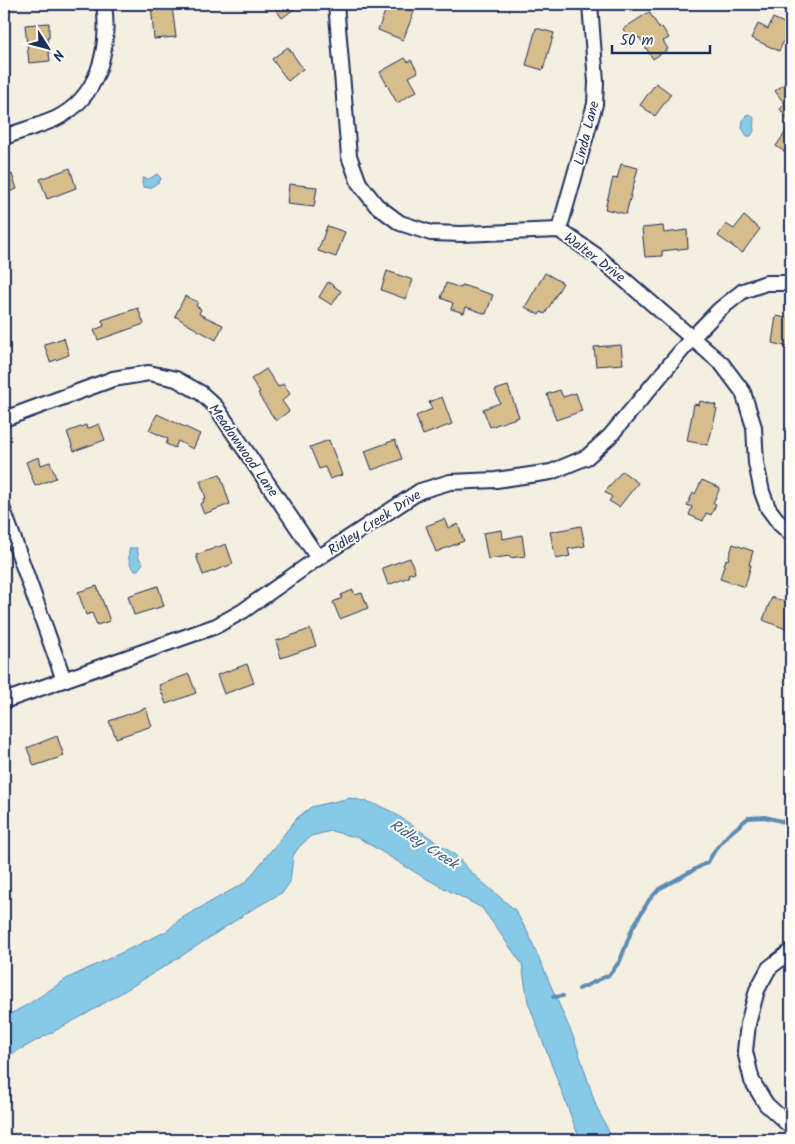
<svg xmlns="http://www.w3.org/2000/svg" width="795" height="1144" font-family="Kalam,sans-serif">
<style>
.water{fill:#87cae8;stroke:#5c8cb1}
.lines{fill:none;stroke-linecap:round;stroke-linejoin:round}
.stream{stroke:#5c8cb1;stroke-width:4}
.building{fill:#d7bc8c;stroke:#1b2f5e}
.minor-casing{stroke:#1b2f5e;stroke-width:18}
.minor{stroke:#fdfcf7;stroke-width:14}
.labels{text-anchor:middle;stroke-width:4;stroke-linejoin:round;paint-order:stroke}
.street-label{font-size:14px;fill:#1b2f5e;stroke:#fdfcf7}
.water-label{font-size:15px;font-style:italic;fill:#3b5e87;stroke:#fdfcf7}
</style>
<rect width="100%" height="100%" fill="#f5efe2"/>
<filter id="ink" filterUnits="userSpaceOnUse"><feTurbulence type="fractalNoise" baseFrequency=".02" numOctaves="2"/><feDisplacementMap in="SourceGraphic" scale="10" xChannelSelector="R" yChannelSelector="G"/><feConvolveMatrix kernelMatrix="1 2 1 2 8 2 1 2 1" color-interpolation-filters="sRGB"/></filter>
<g filter="url(#ink)">
<g class="water">
<path d="M750,114l4,4c0,5 -1,8 0,13l-3,5h-4l-5,-8 1,-8 3,-5z"/>
<path d="M157,174l4,4 -1,3 -10,7 -7,-1 -1,-4 1,-5 6,1z"/>
<path d="M130,548h7l2,10 4,5 -5,7h-3c-6,-4 -8,-15 -5,-22z"/>
<path d="M350,798l22,5 19,8 63,43 20,21 41,35 13,23 47,108 21,65 17,34h-33l-52,-138 -6,-38 -40,-56 -59,-31 -64,-39 -28,-7 -20,5 -12,11 -6,9 -3,26 -7,10 -35,20 -68,45 -92,56 -84,45v-41l23,-12 41,-27 99,-47 13,-12 66,-37 51,-64 14,-11z"/>
</g>
<g class="lines">
<g class="stream">
<path d="M579,989l30,-14 11,-14 12,-32 17,-29 10,-11 49,-27 7,-12 13,-15 20,-17 17,-1 24,6 2,-1"/>
<path d="M553,997l10,-1"/>
</g>
</g>
<g class="building">
<path d="M151,4h17v2h4l4,31 -22,2z"/>
<path d="M272,4h29l-19,14z"/>
<path d="M388,4h19l9,3 -13,33 -25,-10z"/>
<path d="M649,12l11,17 2,-2 7,11 -6,3 5,8 -15,10 -14,-22 -7,5 -9,-13z"/>
<path d="M773,18l18,8 -12,25 -28,-13 7,-14 10,5z"/>
<path d="M49,23v15h-2l3,23 -21,2 -4,-38z"/>
<path d="M536,28l18,5 -11,37 -17,-5z"/>
<path d="M288,47l15,22 -15,12 -16,-22z"/>
<path d="M405,58l3,4 3,-2 7,12 -9,5 8,14 -20,12 -17,-31z"/>
<path d="M791,79v77l-15,-10 15,-22 -11,-15 5,-5 -10,-13z"/>
<path d="M656,83l15,11 -16,22 -15,-11z"/>
<path d="M621,164l17,4 -12,46 -21,-5 8,-31 4,1z"/>
<path d="M70,168l6,20 -29,11 -7,-20z"/>
<path d="M12,174l5,15 -13,5v-17z"/>
<path d="M289,184l28,3 -3,20 -27,-3z"/>
<path d="M744,216l16,13 -18,24 -24,-17 8,-12 8,5z"/>
<path d="M327,226l18,6 -9,25 -18,-6z"/>
<path d="M663,226l1,7 23,-3 1,18 -26,3v5l-17,1 -3,-29z"/>
<path d="M387,271l26,9 -7,19 -25,-9z"/>
<path d="M545,273l18,10 -18,31 -4,-2 -2,3 -14,-8z"/>
<path d="M328,282l13,9 -9,14 -13,-8z"/>
<path d="M446,283l15,5 1,-3 31,10 -7,19 -20,-7 -2,6 -13,-4 2,-6 -12,-5z"/>
<path d="M185,296l13,6 -2,4 5,3 -2,5 24,11 -7,15 -29,-16 -12,-8z"/>
<path d="M138,308l6,16 -46,16 -4,-10 10,-4 -2,-6z"/>
<path d="M776,316l15,3 -2,28 -17,-4z"/>
<path d="M64,338l5,17 -19,7 -6,-18z"/>
<path d="M621,345l2,19 -27,2 -2,-19z"/>
<path d="M266,369l12,18 5,-3 7,10 -8,7 7,10 -13,10 -17,-25h1l-2,-3 2,-1 -9,-13z"/>
<path d="M508,386l11,31 -29,10 -7,-18 17,-6 -5,-13z"/>
<path d="M560,390l3,7 13,-4 6,18 -26,9 -9,-26z"/>
<path d="M442,397l10,27 -29,11 -7,-19 16,-7 -3,-7z"/>
<path d="M700,401l16,4 -1,3 2,1 -9,36 -21,-4 7,-37 5,1z"/>
<path d="M157,414l43,20 -7,15 -15,-8 -3,7 -9,-4 2,-5 -19,-9z"/>
<path d="M99,424l6,16 -31,11 -7,-19 19,-7 1,4z"/>
<path d="M329,440l13,35 -12,4 -5,-12 -6,2 -9,-22z"/>
<path d="M395,440l7,19 -30,11 -7,-19z"/>
<path d="M39,457l2,8 9,-3 6,16 -21,8 -9,-24z"/>
<path d="M622,471l16,12 -19,24 -10,-6 3,-4 -7,-5z"/>
<path d="M220,474l10,30 -26,10 -4,-10 4,-2 -1,-3 3,-1 -6,-17z"/>
<path d="M702,480l18,8 -7,15 3,1 -5,11 -5,-2 -3,8 -14,-6 3,-8 -5,-2 6,-12 2,1z"/>
<path d="M444,519l4,9 10,-4 6,17 -28,11 -10,-26z"/>
<path d="M581,526l4,20 -17,3 2,7 -14,3 -6,-27z"/>
<path d="M502,530l1,9 19,-4 3,21 -15,2v-2l-22,3 -5,-26z"/>
<path d="M226,544l7,20 -30,11 -7,-20z"/>
<path d="M733,544l20,7 -4,14h2l-6,22 -25,-8 6,-20 2,1z"/>
<path d="M410,558l5,14 -7,2 1,3 -21,8 -6,-17z"/>
<path d="M97,586l13,35 -13,4 -5,-12 -6,2 -8,-23z"/>
<path d="M158,586l6,20 -30,9 -6,-19z"/>
<path d="M353,590l2,5 7,-2 6,15 -28,11 -7,-17 9,-4 -1,-3z"/>
<path d="M772,597l19,7v27l-28,-11z"/>
<path d="M310,629l6,17 -35,12 -5,-17z"/>
<path d="M247,664l7,19 -30,11 -7,-19z"/>
<path d="M189,674l7,19 -30,11 -7,-19z"/>
<path d="M146,708l6,18 -36,12 -7,-17z"/>
<path d="M57,736l7,20 -30,10 -7,-18z"/>
</g>
<g class="lines">
<defs>
<g id="minor">
<path d="M336,4l13,152 10,27 17,22 24,18 31,10 31,1 97,-4 38,26 125,108 21,28 11,35 2,36 6,29 6,16 12,16 11,10"/>
<path d="M4,137c16,-6 35,-11 51,-18 44,-21 55,-70 49,-115"/>
<path d="M559,230l36,-126 1,-22 -6,-78"/>
<path d="M4,419l109,-40 36,-6 27,6 25,14 15,14 102,151"/>
<path d="M4,512l60,168"/>
<path d="M4,701l212,-75 27,-15 75,-53 102,-67 30,-9 46,-2 55,-8 36,-15 23,-21 82,-98 27,-28 24,-19 23,-8h25"/>
<path d="M791,951l-22,17 -12,22 -9,34 -3,27 7,30 14,23 25,23"/>
</g>
</defs>
<use href="#minor" class="minor-casing"/>
<use href="#minor" class="minor"/>
</g>
</g>
<g class="labels">
<g class="street-label">
<text transform="translate(586 133) rotate(-76)" y="5">Linda Lane</text>
<text transform="translate(595 257) rotate(37)" y="5">Walter Drive</text>
<text transform="translate(244 450) rotate(55)" y="5">Meadowwood Lane</text>
<text transform="translate(374 522) rotate(-33)" y="5">Ridley Creek Drive</text>
</g>
<g class="water-label">
<text transform="translate(424 844) rotate(33)" y="5">Ridley Creek</text>
</g>
</g>
<rect width="795" height="1144" fill="none" stroke="#fdfcf7" stroke-width="20"/>
<rect x="10" y="10" width="775" height="1124" fill="none" stroke="#1b2f5e" stroke-width="2" filter="url(#ink)"/>
<g transform="translate(48 48) rotate(126)" stroke="#fdfcf7" stroke-width="4" paint-order="stroke">
<path d="M0-4L9 19L0 12L-9 19Z" fill="#1b2f5e"/>
<text y="-8" font-size="14" font-weight="bold" text-anchor="middle" fill="#1b2f5e">N</text>
</g>
<path d="M612 45v8h98v-8" fill="none" stroke="#1b2f5e" stroke-width="2.5"/>
<text x="620" y="45" font-size="15" fill="#1b2f5e" stroke="#fdfcf7" stroke-width="4" paint-order="stroke">50 m</text>
</svg>
